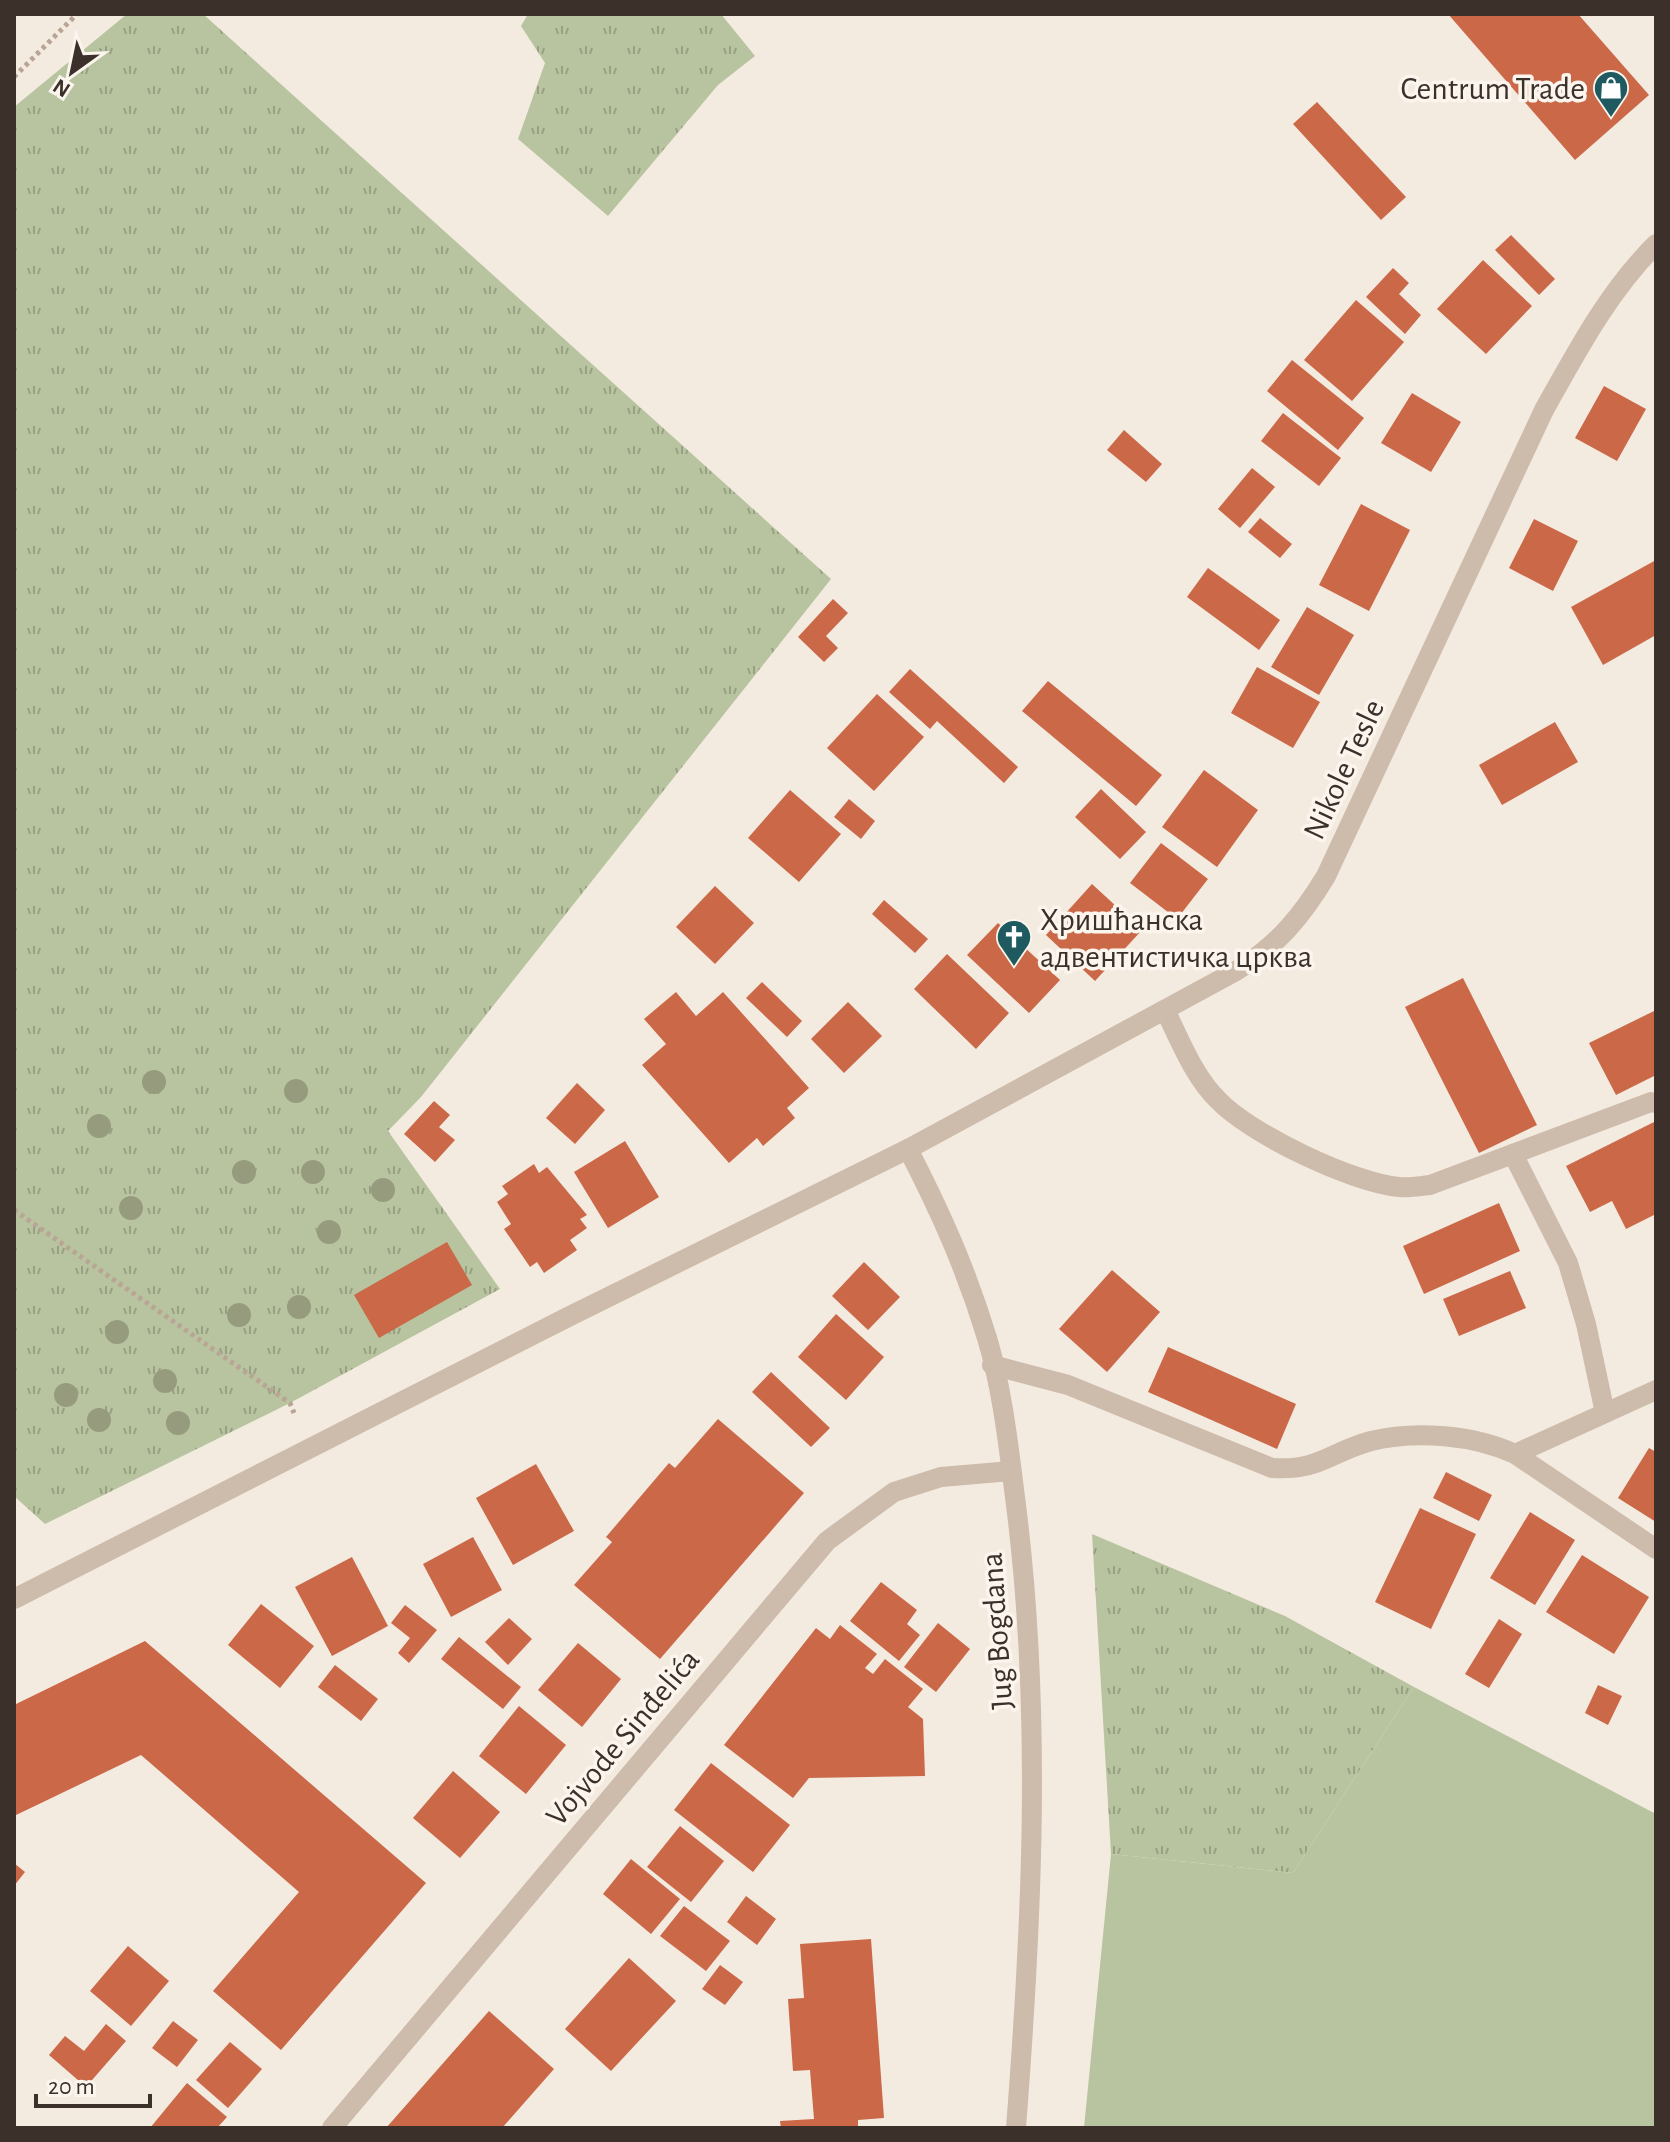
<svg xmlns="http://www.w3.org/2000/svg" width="1670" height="2142" font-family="'Alegreya Sans',sans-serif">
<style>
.grass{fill:url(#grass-tufts)}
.garden{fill:#b8c49f}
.building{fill:#ca6848}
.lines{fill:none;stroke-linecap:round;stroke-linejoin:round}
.path{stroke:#b9a595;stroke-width:5;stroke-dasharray:4 4;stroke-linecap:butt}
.minor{stroke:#cdbbab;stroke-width:20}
.tree{fill:#969b7e}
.labels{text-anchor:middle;stroke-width:7;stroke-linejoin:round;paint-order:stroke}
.poi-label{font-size:32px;fill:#3b302a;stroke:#fbf5ed;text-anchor:end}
.street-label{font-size:32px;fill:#3b302a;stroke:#fbf5ed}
</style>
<defs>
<pattern id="grass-tufts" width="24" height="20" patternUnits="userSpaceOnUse" patternTransform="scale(2)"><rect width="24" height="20" fill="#b8c49f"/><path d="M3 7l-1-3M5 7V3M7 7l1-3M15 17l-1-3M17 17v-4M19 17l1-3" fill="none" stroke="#97a082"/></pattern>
</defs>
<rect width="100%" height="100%" fill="#f4ebe0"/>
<g class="grass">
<path d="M127,14h76l628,565 -410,518 -33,34 112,158 -210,114 -245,121 -31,-28v-1389z"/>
<path d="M528,14h193l34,42 -37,29 -110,131 -90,-77 27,-76 -24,-37z"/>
<path d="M1092,1534l193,82 129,71 -121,186 -182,-19z"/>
</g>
<path class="garden" d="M1414,1687l242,127v314h-572l27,-274 182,19z"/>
<g class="building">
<path d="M1448,14h130l71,81 -74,65z"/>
<path d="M1317,102l89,95 -25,23 -88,-96z"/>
<path d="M1511,235l44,44 -16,16 -44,-45z"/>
<path d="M1483,260l49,46 -46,48 -49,-45z"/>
<path d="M1393,268l16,15 -10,11 22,21 -16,19 -39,-37z"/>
<path d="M1356,300l48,42 -52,59 -48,-41z"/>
<path d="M1292,360l72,58 -26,32 -71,-59z"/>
<path d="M1604,386l42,23 -29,52 -42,-23z"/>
<path d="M1412,393l49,29 -30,50 -50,-29z"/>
<path d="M1283,413l58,45 -22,28 -58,-45z"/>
<path d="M1124,430l38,34 -16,18 -39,-32z"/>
<path d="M1252,468l23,19 -35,41 -22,-19z"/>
<path d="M1361,504l49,26 -41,81 -50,-26z"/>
<path d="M1260,518l32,26 -12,14 -32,-26z"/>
<path d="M1534,519l44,22 -25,50 -44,-23z"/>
<path d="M1656,560v75l-53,30 -32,-58z"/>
<path d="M1208,568l72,52 -21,30 -72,-53z"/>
<path d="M833,599l15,14 -22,23 12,12 -14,14 -26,-25z"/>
<path d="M1307,607l47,28 -35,60 -48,-28z"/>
<path d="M1257,667l63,35 -27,46 -62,-35z"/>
<path d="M910,669l108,98 -14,16 -67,-62 -7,8 -41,-37z"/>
<path d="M1048,681l114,94 -26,31 -114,-95z"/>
<path d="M877,694l47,43 -50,54 -47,-43z"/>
<path d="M1555,722l23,40 -76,43 -23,-40z"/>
<path d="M1204,770l54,40 -41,57 -55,-40z"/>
<path d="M1101,789l45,43 -26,27 -45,-42z"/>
<path d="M790,790l51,44 -42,48 -51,-44z"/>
<path d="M849,799l26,22 -14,18 -27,-22z"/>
<path d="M1161,843l47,36 -31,40 -47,-36z"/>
<path d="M1092,884l50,46 -47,51 -49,-46z"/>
<path d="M715,886l39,37 -39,41 -39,-37z"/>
<path d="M884,900l44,39 -13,14 -43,-39z"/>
<path d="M998,923l62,57 -31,33 -62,-58z"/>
<path d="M947,954l62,59 -33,36 -62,-60z"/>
<path d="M1463,978l74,147 -58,28 -74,-146z"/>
<path d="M762,982l40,39 -15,16 -41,-39z"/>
<path d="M676,992l20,24 27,-24 86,96 -22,20 8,10 -32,28 -6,-8 -28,25 -87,-98 24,-21 -22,-25z"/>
<path d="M848,1002l34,34 -38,37 -33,-34z"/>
<path d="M1656,1010v65l-40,20 -27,-52z"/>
<path d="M577,1083l28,27 -30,34 -29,-26z"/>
<path d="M434,1101l16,14 -11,12 16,13 -20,22 -31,-28z"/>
<path d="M1654,1122l2,92 -30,15 -14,-28 -22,11 -24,-46z"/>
<path d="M625,1141l34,56 -51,31 -34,-56z"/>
<path d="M534,1164l5,9 8,-6 40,48 -7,4 7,9 -17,12 7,10 -33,23 -7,-11 -7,5 -26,-38 7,-5 -14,-22 11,-8 -6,-8z"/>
<path d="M1499,1203l21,48 -96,43 -21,-48z"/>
<path d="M447,1242l25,43 -93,53 -25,-43z"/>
<path d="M864,1262l36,35 -32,33 -36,-34z"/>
<path d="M1112,1270l48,42 -53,60 -48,-43z"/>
<path d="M1510,1271l16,37 -67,28 -16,-37z"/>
<path d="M836,1314l48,43 -38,43 -48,-43z"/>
<path d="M1168,1347l128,57 -19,45 -129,-57z"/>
<path d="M771,1372l59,56 -19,19 -59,-55z"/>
<path d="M718,1419l86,74 -144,166 -86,-74 38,-43 -6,-5 63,-74 6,5z"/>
<path d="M1649,1448l7,4v70l-38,-24z"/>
<path d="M536,1464l38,67 -61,34 -37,-67z"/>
<path d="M1446,1472l46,23 -13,26 -46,-23z"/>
<path d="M1420,1508l56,26 -45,95 -56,-27z"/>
<path d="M1530,1512l45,28 -40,65 -45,-27z"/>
<path d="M473,1537l29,53 -51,27 -28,-53z"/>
<path d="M1582,1555l67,42 -35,57 -68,-42z"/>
<path d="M352,1557l36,69 -56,30 -37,-69z"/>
<path d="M881,1582l36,28 -10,14 13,11 -21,26 -49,-40z"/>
<path d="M261,1604l53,42 -34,42 -52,-43z"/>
<path d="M405,1605l32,25 -28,33 -11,-10 12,-15 -19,-15z"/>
<path d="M509,1618l23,21 -24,26 -23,-23z"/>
<path d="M1499,1619l23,15 -33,54 -24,-14z"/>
<path d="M938,1623l32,26 -34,43 -32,-25z"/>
<path d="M840,1625l37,29 -12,14 8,6 12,-15 38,30 -15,18 15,12 2,57 -116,2 -16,20 -69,-53 92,-117 14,11z"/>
<path d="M459,1637l62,50 -18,22 -62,-50z"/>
<path d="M145,1641l281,242 -145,167 -68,-59 86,-99 -158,-137 -127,61v-111z"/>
<path d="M578,1643l43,36 -39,48 -44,-37z"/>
<path d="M335,1665l43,34 -17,22 -43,-34z"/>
<path d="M1598,1685l24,11 -14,29 -23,-12z"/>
<path d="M519,1706l47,39 -40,49 -47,-38z"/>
<path d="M711,1763l79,62 -37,47 -79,-62z"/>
<path d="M453,1771l47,41 -40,46 -47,-40z"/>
<path d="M680,1826l44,35 -33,41 -44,-35z"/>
<path d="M631,1859l49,40 -29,35 -48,-40z"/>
<path d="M14,1863l11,9 -11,14z"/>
<path d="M746,1896l30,23 -19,26 -30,-23z"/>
<path d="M684,1906l46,35 -24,30 -46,-35z"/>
<path d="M871,1939l13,179 -26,2v8h-77l-1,-7 34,-2 -4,-49 -17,1 -5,-72 16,-1 -4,-54z"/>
<path d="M128,1946l41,35 -38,45 -41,-35z"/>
<path d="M629,1958l47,43 -65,70 -46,-42z"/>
<path d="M720,1965l23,17 -18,23 -23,-16z"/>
<path d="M489,2011l65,58 -52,59h-116z"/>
<path d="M173,2021l25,19 -21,27 -25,-19z"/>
<path d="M106,2024l20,17 -40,46 -37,-32 16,-19 19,15z"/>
<path d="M230,2042l32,27 -34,39 -32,-28z"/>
<path d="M187,2083l40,34 -10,11h-67z"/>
</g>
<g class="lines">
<g class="path">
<path d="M14,77l63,-63"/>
<path d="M14,1210l276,193 4,10"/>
</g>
<g class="minor">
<path d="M1165,1010c15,30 29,67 53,90 32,34 135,83 181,87 10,1 21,-1 31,-2l221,-83 5,1"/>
<path d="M908,1149c33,64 58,120 79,189 16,53 22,113 29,167 26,207 16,416 0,623"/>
<path d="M1513,1154l55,109 18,61 19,89"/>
<path d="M992,1365l76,20 204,83c48,3 58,-16 99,-27 45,-11 103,-6 144,13l141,95"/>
<path d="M1515,1454l141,-64"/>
<path d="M14,1599l556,-283 338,-167 328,-178c41,-25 66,-55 90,-95l218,-466c33,-59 64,-118 112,-166"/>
<path d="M332,2128l495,-587 67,-49 47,-15 70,-6"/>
</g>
</g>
<g class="tree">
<circle cx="154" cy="1082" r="12"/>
<circle cx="296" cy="1091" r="12"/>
<circle cx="99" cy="1126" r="12"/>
<circle cx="244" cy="1172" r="12"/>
<circle cx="313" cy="1172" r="12"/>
<circle cx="383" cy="1190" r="12"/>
<circle cx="131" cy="1208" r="12"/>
<circle cx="329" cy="1232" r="12"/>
<circle cx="299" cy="1307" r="12"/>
<circle cx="239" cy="1315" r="12"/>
<circle cx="117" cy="1332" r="12"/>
<circle cx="165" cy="1381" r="12"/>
<circle cx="66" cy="1395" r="12"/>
<circle cx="99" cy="1420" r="12"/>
<circle cx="178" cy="1423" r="12"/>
</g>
<defs>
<symbol id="shop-pin" viewBox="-11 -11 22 30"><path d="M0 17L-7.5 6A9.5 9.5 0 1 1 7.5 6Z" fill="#1e5a5f" stroke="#fbf5ed"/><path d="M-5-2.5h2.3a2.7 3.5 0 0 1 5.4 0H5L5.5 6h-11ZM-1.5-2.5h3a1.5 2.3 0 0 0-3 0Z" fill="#fff"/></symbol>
<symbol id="church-pin" viewBox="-11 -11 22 30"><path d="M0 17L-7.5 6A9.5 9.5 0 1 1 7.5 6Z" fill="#1e5a5f" stroke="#fbf5ed"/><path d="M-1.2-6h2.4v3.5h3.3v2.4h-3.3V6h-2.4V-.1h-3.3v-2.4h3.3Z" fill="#fff"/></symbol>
</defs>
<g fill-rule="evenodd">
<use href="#shop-pin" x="1591" y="68" width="40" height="54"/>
<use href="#church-pin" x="994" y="917" width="40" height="54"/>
</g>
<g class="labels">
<g class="poi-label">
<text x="1585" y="99">Centrum Trade</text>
<text x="1040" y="930" text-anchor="start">Хришћанска<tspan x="1040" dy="37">адвентистичка црква</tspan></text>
</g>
<g class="street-label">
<text transform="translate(1343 769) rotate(-65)" y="11">Nikole Tesle</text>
<text transform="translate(996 1631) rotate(-94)" y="11">Jug Bogdana</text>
<text transform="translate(622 1737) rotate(-50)" y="11">Vojvode Sinđelića</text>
</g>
</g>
<rect width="1670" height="2142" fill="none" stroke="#3b302a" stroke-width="32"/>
<g transform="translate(72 72) rotate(213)" stroke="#fbf5ed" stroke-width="6" paint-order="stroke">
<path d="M0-6L14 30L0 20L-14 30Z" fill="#3b302a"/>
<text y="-12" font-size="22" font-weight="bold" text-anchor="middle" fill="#3b302a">N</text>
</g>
<path d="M36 2094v12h114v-12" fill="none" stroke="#3b302a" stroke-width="4"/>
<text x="48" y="2094" font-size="24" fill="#3b302a" stroke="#fbf5ed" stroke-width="6" paint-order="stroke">20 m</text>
</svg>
